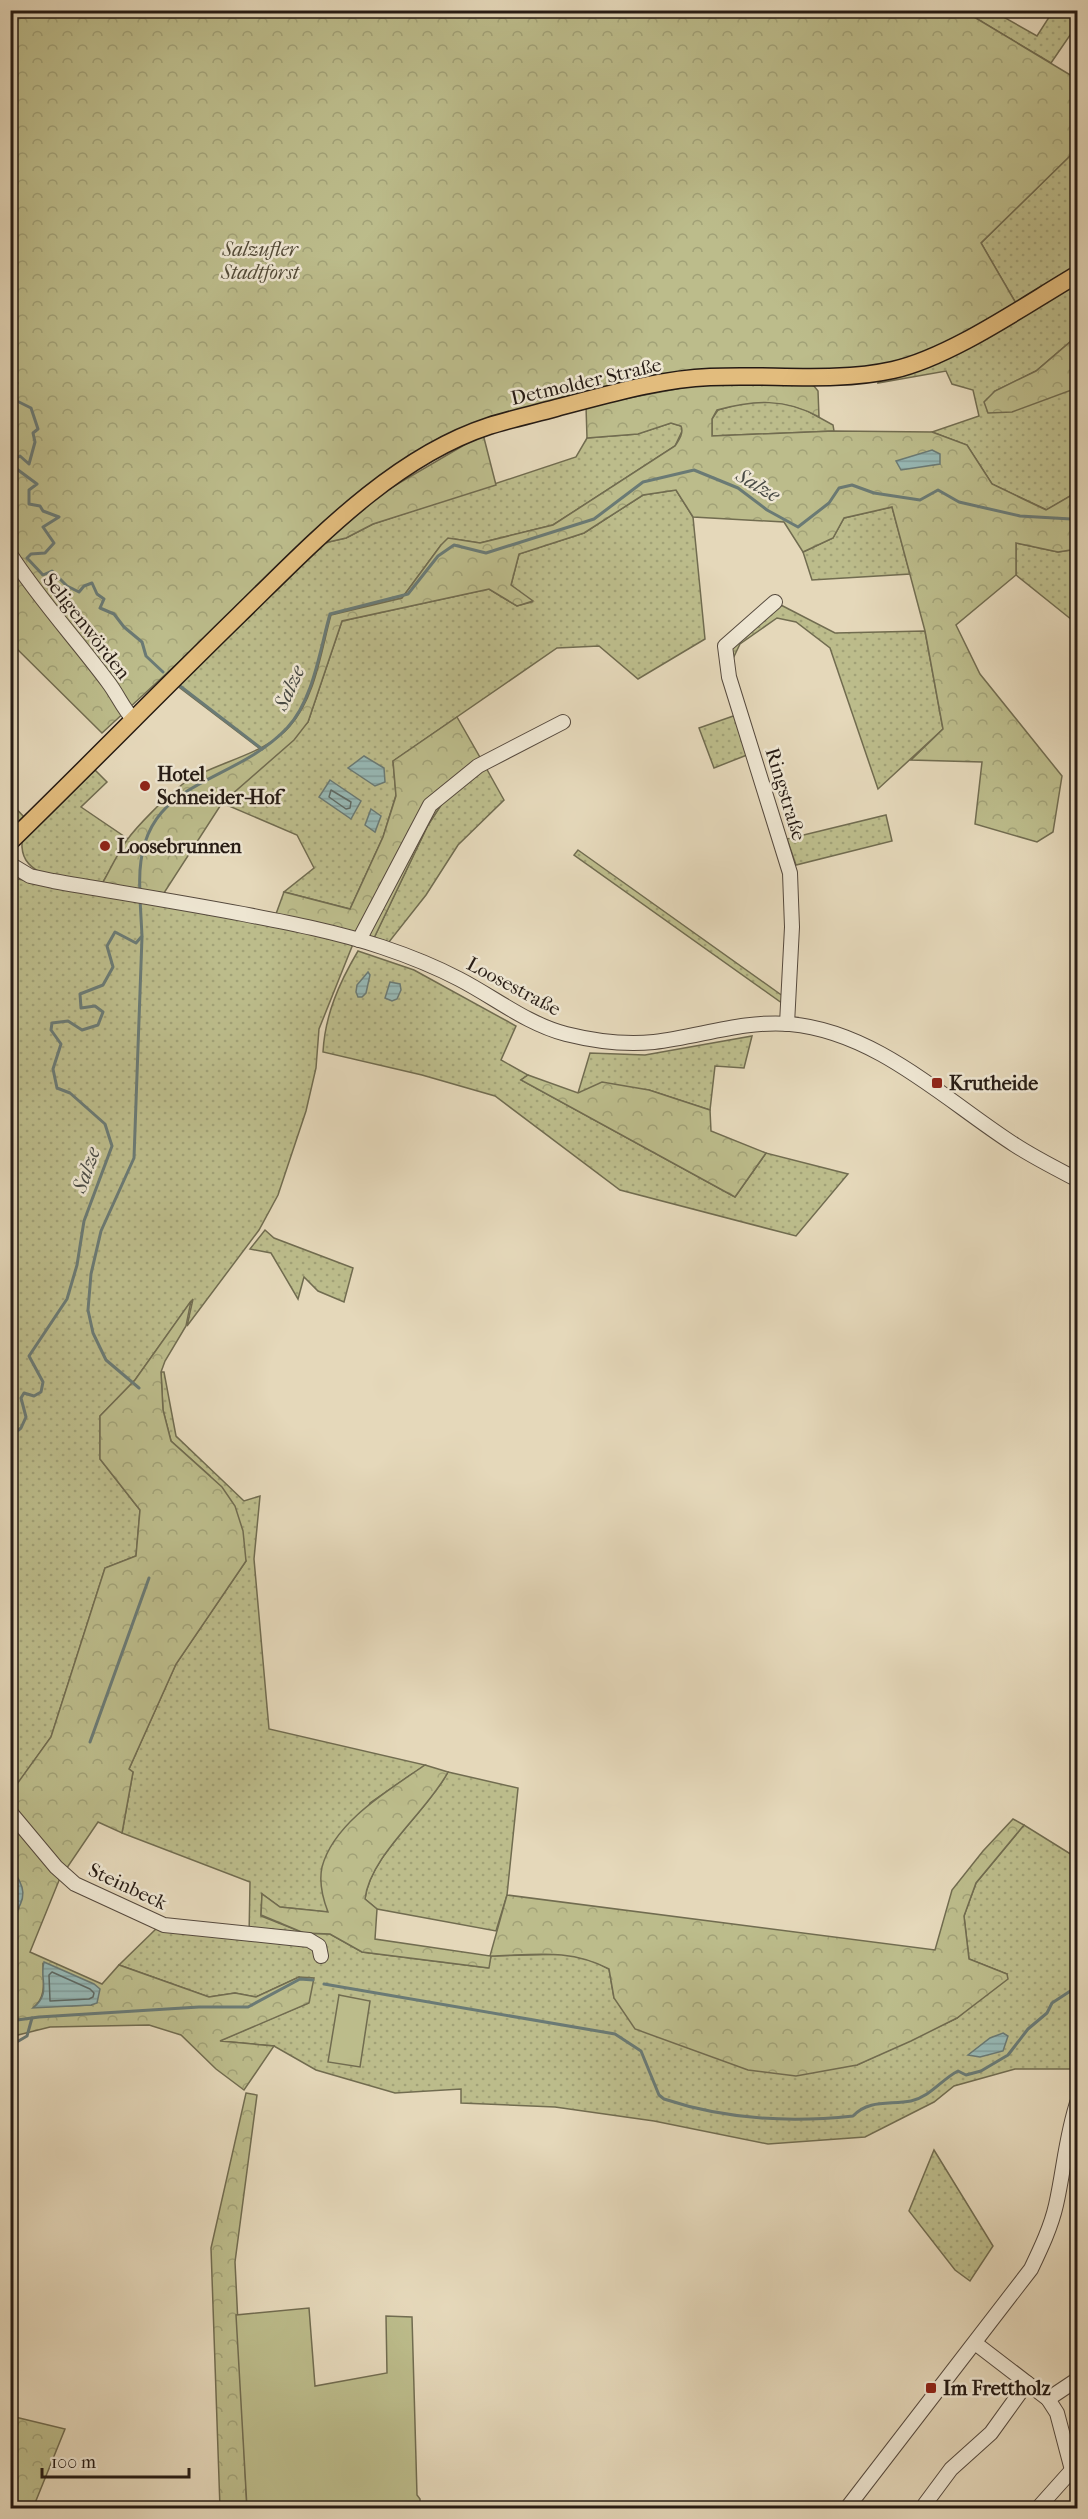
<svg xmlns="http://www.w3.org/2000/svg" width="1088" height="2519" font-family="'IM FELL French Canon',serif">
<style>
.grass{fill:url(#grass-dots);stroke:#716c50;stroke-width:1.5}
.forest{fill:url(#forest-crowns);stroke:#716c50;stroke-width:1.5;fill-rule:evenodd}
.green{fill:#bcbc8b;stroke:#716c50;stroke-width:1.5}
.water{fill:url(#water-rules);stroke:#6a7a75;stroke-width:1.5}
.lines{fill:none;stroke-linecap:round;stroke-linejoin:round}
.shore{stroke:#5e6a65;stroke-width:1.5}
.stream{stroke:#6a7a75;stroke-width:3}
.minor-casing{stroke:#564a3e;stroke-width:16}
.major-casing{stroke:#261b14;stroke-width:19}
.minor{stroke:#eee6d2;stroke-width:14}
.major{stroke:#e2bc7d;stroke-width:16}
.poi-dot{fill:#8f2418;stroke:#eee6d2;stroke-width:2}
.labels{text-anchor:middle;stroke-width:5;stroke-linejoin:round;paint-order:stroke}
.park-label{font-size:20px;font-style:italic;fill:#534b38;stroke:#eee6d2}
.street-label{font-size:20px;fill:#261b14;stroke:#eee6d2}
.poi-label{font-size:20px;font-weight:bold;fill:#261b14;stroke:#eee6d2;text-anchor:start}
.water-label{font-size:21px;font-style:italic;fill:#484a45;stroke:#eee6d2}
</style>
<defs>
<pattern id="grass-dots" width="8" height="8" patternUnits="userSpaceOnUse" patternTransform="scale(1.5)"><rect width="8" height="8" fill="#bcbc8b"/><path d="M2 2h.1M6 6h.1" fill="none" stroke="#a1a177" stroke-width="1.8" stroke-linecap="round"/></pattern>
<pattern id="forest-crowns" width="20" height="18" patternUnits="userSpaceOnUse" patternTransform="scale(1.5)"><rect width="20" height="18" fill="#bcbc8b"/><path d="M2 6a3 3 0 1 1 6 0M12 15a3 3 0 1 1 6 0" fill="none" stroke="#a1a177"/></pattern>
<pattern id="water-rules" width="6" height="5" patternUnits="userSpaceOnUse" patternTransform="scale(1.5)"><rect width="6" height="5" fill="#97b9b6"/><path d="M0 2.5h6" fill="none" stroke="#829e9c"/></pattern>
</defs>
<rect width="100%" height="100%" fill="#e5d8ba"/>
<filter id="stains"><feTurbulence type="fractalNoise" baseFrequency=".00333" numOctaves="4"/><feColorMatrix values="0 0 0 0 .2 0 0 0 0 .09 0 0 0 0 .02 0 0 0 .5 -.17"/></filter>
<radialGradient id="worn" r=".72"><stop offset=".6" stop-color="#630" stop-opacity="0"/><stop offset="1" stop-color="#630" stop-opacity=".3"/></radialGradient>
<g class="grass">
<path d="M964,11h29l44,25 16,-25h24v14l-26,38z"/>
<path d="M1077,149v187l-41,35 -41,20 54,6 28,-10v105l-30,18 -55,-26 -25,-39 -35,-13 47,-16 -6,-26 -21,-6 -6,-13 -68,12 1,-6 138,-72 -36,-62z"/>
<path d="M776,401l28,8 29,16 1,6 -122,5v-17l6,-9 25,-7z"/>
<path d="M671,423l10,3 2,3 -8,17 -122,79 -73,18 -25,-4 -14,6 -39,53 -71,17c-10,36 -15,85 -42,113 -8,8 -18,14 -26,21l-4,-1 -83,-63 148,-142 22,-5 27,-14 203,-67 11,-19 50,-4z"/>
<path d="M676,490l17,27 12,122 -67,40 -39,-33 -42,2 -164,113 3,34 -13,42 -33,72 -66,-17 30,-24 -17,-33 -75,-32 86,-81 34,-101 147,-32 28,17 15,-4 -21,-17 8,-31 65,-21 59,-38z"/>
<path d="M892,507l18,67 -98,6 -9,-28 30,-14 11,-20z"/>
<path d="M1016,543l42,9 19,-3v75l-61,-49z"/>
<path d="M777,603l58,30 90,-2 18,98 -65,60 -48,-141 -34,-26 -19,-4 -37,26 -11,23v-20z"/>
<path d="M739,714l13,39 -38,15 -15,-40z"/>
<path d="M485,766l19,34 -46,45 -32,50 -37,47 -15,-4 54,-113 15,-23z"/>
<path d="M93,768l14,14 -26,25 47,32 -26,45 -61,-11c-14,-8 -20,-16 -19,-32z"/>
<path d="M886,815l6,26 -96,24 -9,-26z"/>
<path d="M578,850l209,149 -1,7 -212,-151z"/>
<path d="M10,875l8,4c112,23 224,38 335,65l-34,85 -3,39 -10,43 -28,84 -19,35 -72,96 6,-27 -58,81 -35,36v43l40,51 -4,46 -31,12 -54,169 -34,48 -7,-7z"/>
<path d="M358,951l56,19 102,56 -15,34 27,15 -7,5 214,117 31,-44 82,21 -52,62 -176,-46 -125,-94 -73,-21 -99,-23c2,-37 16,-69 35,-101z"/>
<path d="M752,1036l-8,32 -29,-2 -5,44 -61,-20 -71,3 12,-40 55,2z"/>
<path d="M265,1230l9,8 79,30 -9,34 -26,-11 -14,-14 -6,22 -27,-46 -21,-4z"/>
<path d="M161,1372h3l12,64 68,65 16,-5 -6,63 15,170 156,36 -55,38 -42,109 -48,-5 -18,-13 -1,22 43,17 26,1 32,18 126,16 3,-12 79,-2 22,6 17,9 5,29 243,67 100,-47 50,-44 -38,-15 -5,-43 12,-33 48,-58 53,33 1,205 -4,6h-59l-61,17 -20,16 -69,35 -97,7 -114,-23 -99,-14 -94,-4v-14l-66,4 -79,-23 -42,-24 -55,-5 89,-38 -9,-26 -43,20 -21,-4 -26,4 -90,-32 39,-38 91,10 1,-55 -128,-49 11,-61 -4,-3 47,-105 70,-103 -36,-85 -39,-35 -8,-31z"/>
<path d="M448,1772l70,16 -11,107 -11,36 -119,-22 -12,-10c5,-44 62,-87 83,-127z"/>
<path d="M934,2150l59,96 -23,35 -15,-11 -46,-59z"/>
</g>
<g class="forest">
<path d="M10,11h954l113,68v70l-96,94 36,62 -89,48 -56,15 -157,4 -284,75 -172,141 -157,145 -91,-90z"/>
<path d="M1077,336v52l-65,24 -24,1 -4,-11 11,-11 41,-20z"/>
<path d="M810,381l8,10 1,26c-34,-19 -65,-17 -102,-7l-5,9v17l122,-5 98,1 35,13 25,39 54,26 31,-18v57l-19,3 -42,-9v32l-60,50 24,49 82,102 -9,56 -16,10 -62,-18 7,-62 -71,-2 32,-31 -18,-98 -33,-124 -48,11 -11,20 -30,14 -19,-30 -91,-5 -17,-27 -33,5 -59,38 -65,21 -8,31 22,16 -16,5 -28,-17 -147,32 -34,101 -14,18 -72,63 -58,90 -62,-9c8,-14 15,-30 25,-44 10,-14 38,-42 52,-53 31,-25 85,-30 111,-61 26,-30 31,-75 41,-111l71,-17 39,-53 7,-7 32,5 73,-18 122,-79c4,-6 9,-13 6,-20l-10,-3 -33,11 -51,4 -1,-32 117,-22z"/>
<path d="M483,434l13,51 -123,39 -27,14 -22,5 58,-50z"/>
<path d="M457,717l28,49 -42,36 -15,23 -54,113 -98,-24 8,-22 66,17 33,-72 13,-41 -3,-35z"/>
<path d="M10,802l14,15 -14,14z"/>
<path d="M528,1075l50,18 24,-11 47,8 61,20 1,21 55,22 -31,44 -214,-117z"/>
<path d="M191,1301l-5,25 -21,35 -4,11 2,38 8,31 51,46 13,19 8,25 3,30 -70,103 -47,105 4,3 -11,61 -24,-11 -38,56 -30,74 72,32 17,-19 90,32 26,-4 21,4 43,-20 15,1 -5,25 -89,38 54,5 -30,44 -28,-21 -35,-34 -32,-10 -99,2 -32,8 -7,8v-125l8,-10 -4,-36 -4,-5v-89l6,6 34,-47 54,-169 31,-12 4,-46 -40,-51v-43l35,-36zM43,1964l48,41 -57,2c13,-11 9,-27 9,-43z"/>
<path d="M425,1765l23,7c-21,40 -78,83 -83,127l12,10 -2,30 115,17 17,-61 428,55 17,-60 31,-39 30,-32 11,6 -48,58 -12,33 5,43 38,15 1,5 -51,39 -46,23 -54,24 -61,11 -48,-6 -113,-41 -21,-31 -5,-29c-40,-21 -75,-14 -118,-13l-2,12 -127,-16 -32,-18 -26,-1 -43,-18 1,-21 18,13 48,5c-5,-13 -9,-31 -6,-45 12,-45 67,-77 103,-102z"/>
<path d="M246,2093l11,2 -22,167 12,246h-27l-9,-260z"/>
<path d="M11,2416l54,13 -32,79h-22z"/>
</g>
<g class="green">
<path d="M339,1995l31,6 -10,66 -32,-5z"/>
<path d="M309,2308l6,78 72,-13 -1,-57 26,1 5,178 3,4v9h-173l-11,-193z"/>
</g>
<g class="water">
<path d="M932,450l8,4v10l-39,6 -5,-9z"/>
<path d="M364,756l20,12 1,14 -10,4 -27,-18z"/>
<path d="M330,780l31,21 -10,18 -32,-22z"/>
<path d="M371,809l10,7 -6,16 -10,-7z"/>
<path d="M368,972l2,3 -4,18 -4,4h-4l-2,-5 1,-7z"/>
<path d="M390,982l10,2 1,6 -4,9 -5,2 -7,-3z"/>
<path d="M10,1867c16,19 18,32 1,51z"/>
<path d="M44,1962l50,22 6,5 -3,14 -6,2 -58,3c19,-15 6,-28 11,-46z"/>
<path d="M1003,2033l5,3 -5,15 -23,6 -12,-2 22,-17z"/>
</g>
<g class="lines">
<g class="shore">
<path d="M331,790l20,12 -1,6 -4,1 -17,-12z"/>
<path d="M52,1972l38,17 4,4 -1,4 -4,2 -39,2 -1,-26z"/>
</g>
<g class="stream">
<path d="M10,378l7,5 -4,16 18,9 7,21 -5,4 2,9 -6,22 -9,-8 -10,6"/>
<path d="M10,464l27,20 -8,6v14l11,2 3,5 16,6 -16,10 11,16 -9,10 -14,1 -4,4 16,17 9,-4 15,15 12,6 5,-6 8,-3 5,11 7,5 -4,9 14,6 10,13 18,15 4,14 17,16"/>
<path d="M180,686l82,63"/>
<path d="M140,892c-7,-115 88,-102 147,-164 26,-27 33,-79 43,-114l78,-20 30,-38 16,-11 32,8 108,-34 49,-37 51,-12 44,18 29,22 31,17 31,-24 10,-15 13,-3 22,8 46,7 18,-10 21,12 61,14 51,3 7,-3"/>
<path d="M139,1388l-33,-28 -13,-27 -5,-23 3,-36 10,-43 33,-73 8,-221"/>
<path d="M10,1437l11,-9 5,-11 -5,-19 3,-5 10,3 7,-4 2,-10 -14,-26 38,-57 10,-34 7,-44 28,-75 -7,-22 -35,-31 -13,-5 -4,-19 8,-25 -10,-14 1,-7 16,-2 14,9 16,-5 5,-13 -8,-6 -14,2 -1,-14 23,-9 10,-18 -6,-21 8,-14 21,11 6,-7 -2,-37"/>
<path d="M90,1742l59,-164"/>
<path d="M324,1984l291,50 26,17 18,44 5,4c63,21 125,24 189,17 16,-17 37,-11 58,-15 19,-4 31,-22 47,-30l8,4 15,-4 27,-16 20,-26 19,-16 5,-10 26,-17"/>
<path d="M10,2021l29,-4 160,-10h49l52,-28 13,1"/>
<path d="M10,2046l17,-10 5,-18"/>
</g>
<defs>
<g id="minor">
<path d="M10,554c29,45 66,85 98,128 10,13 15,27 26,38"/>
<path d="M775,602l-50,44 4,31 61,196 2,54 -5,97"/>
<path d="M10,864l20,12 23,5c63,11 127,21 190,33 47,9 94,18 139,33 27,9 52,19 77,32 35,18 68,45 107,55 28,7 59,11 88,8 45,-5 89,-22 136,-18 87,8 155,76 225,121 20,13 42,24 63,35"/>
<path d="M359,940l71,-135 48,-39 85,-44"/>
<path d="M10,1812l46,55 19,17 89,41 145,15 10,6 2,10"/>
<path d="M975,2343l73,56 9,14 15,57 6,7"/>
<path d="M1048,2399l30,-20"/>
<path d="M925,2504l26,-35 40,-36 36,-50"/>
<path d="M847,2508l184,-239c10,-21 20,-42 25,-64 8,-35 10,-70 22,-105"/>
<path d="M1038,2508l34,-38"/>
</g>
<path id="major" d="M10,842c77,-75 152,-152 229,-227 72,-70 152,-157 250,-189 22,-7 45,-12 67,-18 50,-13 103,-29 154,-31 61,-3 124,6 183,-7 58,-13 132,-65 185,-96"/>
</defs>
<use href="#minor" class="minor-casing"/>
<use href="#major" class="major-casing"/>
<use href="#minor" class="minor"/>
<use href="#major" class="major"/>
</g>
<g class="poi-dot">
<circle cx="145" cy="786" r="6"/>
<circle cx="105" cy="846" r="6"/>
<rect x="931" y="1077" width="12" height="12" rx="3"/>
<rect x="925" y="2382" width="12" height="12" rx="3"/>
</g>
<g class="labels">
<g class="park-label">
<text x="260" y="256">Salzufler<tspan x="260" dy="23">Stadtforst</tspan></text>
</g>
<g class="street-label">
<text transform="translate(586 381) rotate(-13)" y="7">Detmolder Straße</text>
<text transform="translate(87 626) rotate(52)" y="7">Seligenwörden</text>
<text transform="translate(786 794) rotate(73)" y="7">Ringstraße</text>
<text transform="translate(514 986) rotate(28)" y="7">Loosestraße</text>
<text transform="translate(128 1886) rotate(25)" y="7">Steinbeck</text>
</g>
<g class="poi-label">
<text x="157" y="781">Hotel<tspan x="157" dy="23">Schneider-Hof</tspan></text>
<text x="117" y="853">Loosebrunnen</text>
<text x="949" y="1090">Krutheide</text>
<text x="943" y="2395">Im Frettholz</text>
</g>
<g class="water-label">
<text transform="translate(758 485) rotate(30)" y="7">Salze</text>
<text transform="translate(289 688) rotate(-66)" y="7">Salze</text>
<text transform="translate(86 1170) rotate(-71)" y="7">Salze</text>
</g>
</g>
<rect width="1088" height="2519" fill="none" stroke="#e5d8ba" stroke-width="36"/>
<rect x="12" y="12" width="1064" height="2495" fill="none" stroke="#261b14" stroke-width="3"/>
<rect x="18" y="18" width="1052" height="2483" fill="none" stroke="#261b14" stroke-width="1.5"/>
<path d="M42 2468v9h147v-9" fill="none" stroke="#261b14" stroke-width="3"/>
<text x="51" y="2468" font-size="18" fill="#261b14" stroke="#eee6d2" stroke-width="4.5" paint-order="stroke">100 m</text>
<rect width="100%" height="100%" filter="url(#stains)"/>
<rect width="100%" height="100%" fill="url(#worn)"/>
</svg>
